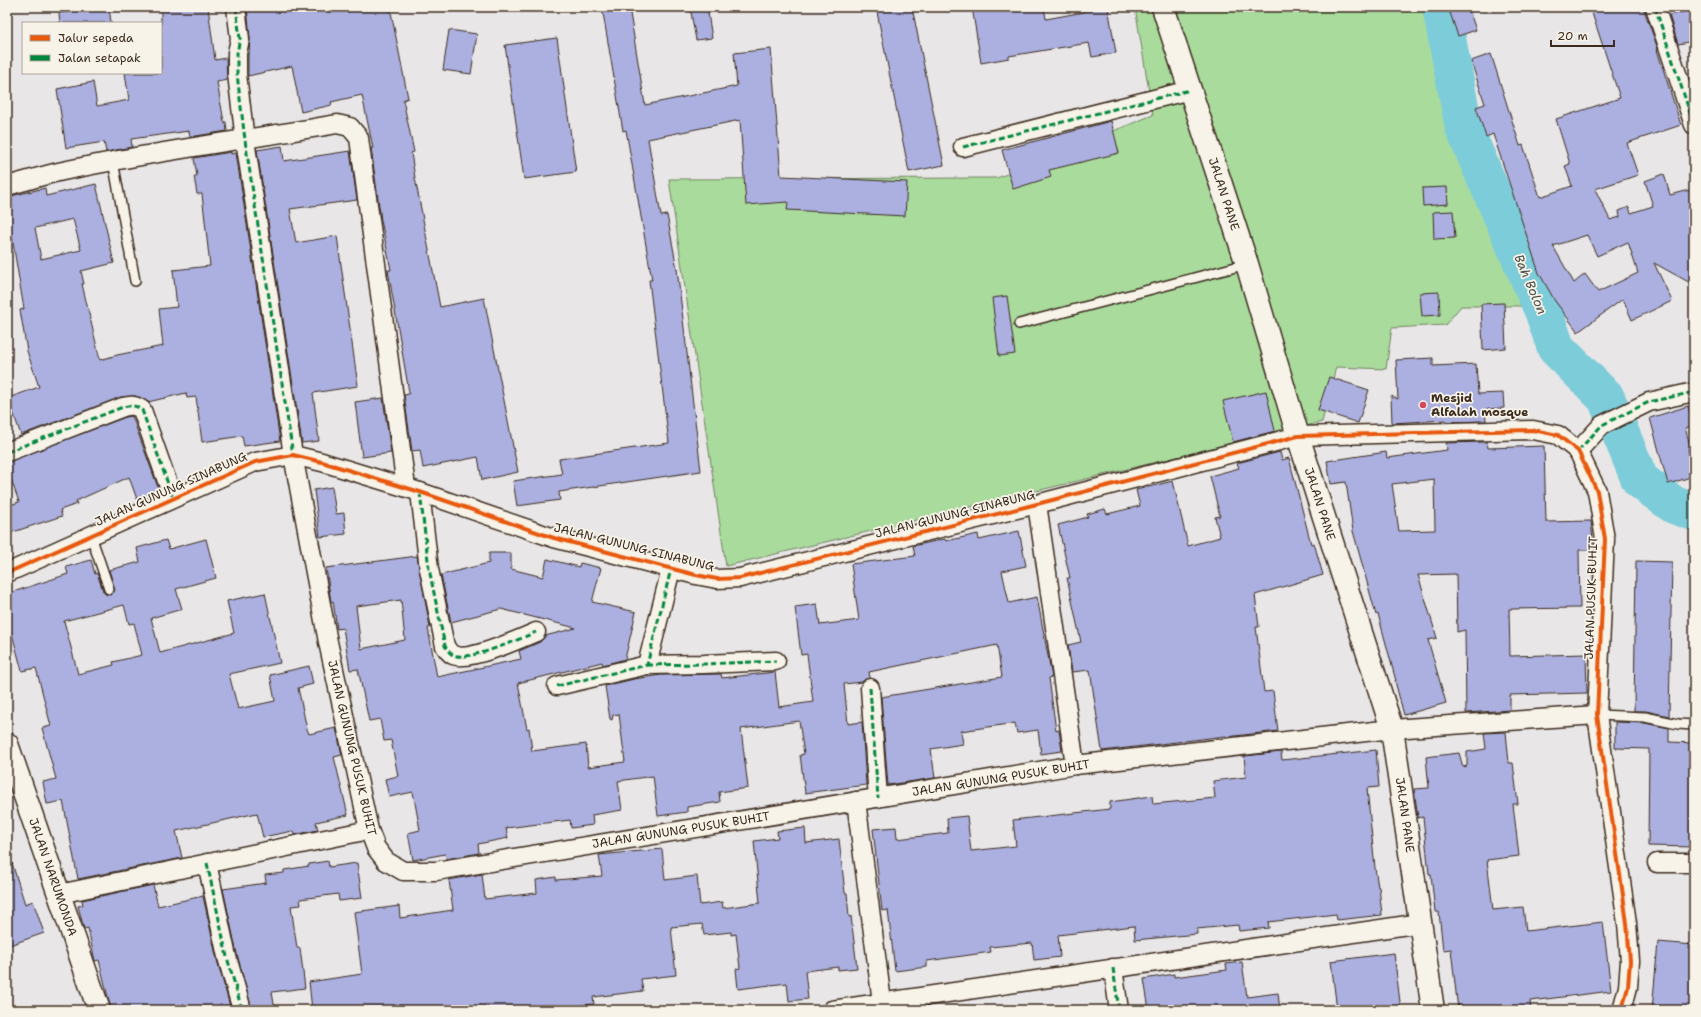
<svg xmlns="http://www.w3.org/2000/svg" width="1701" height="1017" font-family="'Shantell Sans',sans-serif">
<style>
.green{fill:#a9db9d;stroke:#72825e}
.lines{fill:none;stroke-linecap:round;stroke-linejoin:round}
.river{stroke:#7dccd9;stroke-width:38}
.building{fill:#abb0e1;stroke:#3b2a1e;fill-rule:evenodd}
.service-casing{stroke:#3b2a1e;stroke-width:12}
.minor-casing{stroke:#3b2a1e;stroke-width:21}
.tertiary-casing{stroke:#3b2a1e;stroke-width:25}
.service{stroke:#f7f3e8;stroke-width:9}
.minor{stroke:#f7f3e8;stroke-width:18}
.tertiary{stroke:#f7f3e8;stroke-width:22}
.quiet{stroke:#00873e;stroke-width:3;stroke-dasharray:6 3;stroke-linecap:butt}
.cycleway-casing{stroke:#f7f3e8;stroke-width:6}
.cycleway{stroke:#e8590c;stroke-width:4}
.poi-dot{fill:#d1495b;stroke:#f7f3e8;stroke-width:1.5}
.labels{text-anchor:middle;stroke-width:3.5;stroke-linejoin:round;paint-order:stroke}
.street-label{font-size:12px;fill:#3b2a1e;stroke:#f7f3e8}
.poi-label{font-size:12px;font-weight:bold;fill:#3b2a1e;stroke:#f7f3e8;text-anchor:start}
.water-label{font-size:13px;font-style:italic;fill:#4c524d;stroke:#f7f3e8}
</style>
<rect width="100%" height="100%" fill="#e8e6e7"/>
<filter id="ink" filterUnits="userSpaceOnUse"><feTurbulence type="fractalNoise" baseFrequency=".025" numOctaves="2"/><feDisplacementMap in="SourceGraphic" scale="8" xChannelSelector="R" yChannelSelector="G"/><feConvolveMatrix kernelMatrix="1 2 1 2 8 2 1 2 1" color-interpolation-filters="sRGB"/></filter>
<g filter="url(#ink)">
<path class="green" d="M1135,7h295l22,112 73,187h-64l-16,19 -53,3 -6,41 -50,-2 -14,55 -596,144 -57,-387 328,-1 156,-63z"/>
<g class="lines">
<path class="river" d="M1441,7l23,121 80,185 12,35 50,50 34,82 34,25 20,7"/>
</g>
<g class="building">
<path d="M99,7h10l2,16h-51l-1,-10z"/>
<path d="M171,7h37l7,53 11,-2 1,22 -10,2 7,40h2l1,9 -37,6 -1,-6 -58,8 1,8 -26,5 -2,-10 -38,6 -9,-59 36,-7 4,24 32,-6 -4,-27h36v-65z"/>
<path d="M247,7h143l18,91 -5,2 11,52 -3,1 4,25 25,129 44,-9 34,174 -36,8 -4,-23 -55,11 -3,-18 -8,1 -8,-56 5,-1v-2l-21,-122h3l-10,-50 -10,-72h2l-11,-53 -31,7 1,3 -31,7 -9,-46 -44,10v-22l1,-1 1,-15z"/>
<path d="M602,7h27l16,98 92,-19 -3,-33 37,-4 10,127 126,6 -2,34 -118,-6 1,-8 -42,3 -6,-85 -92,19 13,77 6,-1 10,54 24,202 -142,21 1,8 -43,6 -4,-25 49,-7 -3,-15 110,-16 -20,-163h3l-26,-150 -3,1z"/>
<path d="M690,7h17l5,31 -16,2z"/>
<path d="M876,7h36l32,158 -35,7z"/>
<path d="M972,7h72l2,12 38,-7 -1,-5h25l8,46 -24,4 -3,-14 -80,13v2l-28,5z"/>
<path d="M1448,7h20l8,23 -18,6z"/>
<path d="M1590,7h53l15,42 -1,1 24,75 -54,18 11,32 -43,14 15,31 10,-3 -1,-6 10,-4 2,6 22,-7 -8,-25 19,-7 6,21 24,-6v96l-40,-22 18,38 -40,19 -9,-21 -45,33 -23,-31 -16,-28 -46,-139 -7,3 -10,-30 9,-3 -14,-43 20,-7 29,92 3,-1 17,52 32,-11 -7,-20 5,-2 -14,-45 64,-21zM1587,235l10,21 31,-14 10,31 -40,19 -13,-18 -11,9 -21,-37z"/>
<path d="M1694,9v32l-16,3 -9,-29z"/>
<path d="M449,30l28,4 -6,40 -28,-4z"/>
<path d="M557,38l19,134 -52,7 -19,-134z"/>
<path d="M1111,121l8,32 -70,17 2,7 -38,12 -11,-39z"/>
<path d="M282,146l2,15 66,-10 7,49 -67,9 6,34 41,-7 21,150 -45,7 6,48 -17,2 -45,-293z"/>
<path d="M231,152v2l5,-1 44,288 -36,5 -2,-10 -40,6 -6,-45 -9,1 -1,-5 -38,9 -13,-6 -14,1 -100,38 -13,-37 31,-11 -12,-36 -7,-41 4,-1 -12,-72 -5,1v-41l38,-9 1,8 50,-12 18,79 -33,8 3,13h-2l18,76 17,-5 46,-9 -4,-37 18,-2 -4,-37 37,-4 -8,-72h-5l-3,-18h3l-3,-18zM73,219l8,31 -40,9 -6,-31z"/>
<path d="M1447,187l1,17 -25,2 -1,-18z"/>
<path d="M1453,211l2,27 -21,1 -1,-27z"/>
<path d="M1439,292l1,23 -18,1 -2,-23z"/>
<path d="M1007,296l8,58 -16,2 -7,-58z"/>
<path d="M1504,303l2,45 -23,2 -2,-46z"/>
<path d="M1433,358v8l43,-2 2,30 25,-1 1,15 -19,1 1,12 -41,1v-2l-53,3 -1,-27 7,3 -2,-39z"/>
<path d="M1329,377l40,13 -11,33 -40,-13z"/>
<path d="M1266,391l9,40 -42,11 -10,-41z"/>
<path d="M383,398l8,55 -29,4 -7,-55z"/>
<path d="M1688,406l6,19 -9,3 6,20 -3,1 6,19v8l-26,8 -18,-66z"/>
<path d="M132,416l28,77 -22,9 -9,-25 -53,24 1,3 -17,6 2,6 -55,18v-28l12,-4 -12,-34v-6l119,-45z"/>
<path d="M1487,442l1,6 56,-2 2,76 45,-1 3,29h-15l1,58 -71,1 1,47 76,-2 1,39 -77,2v15l-44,3 -1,-83 -8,2 -1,-58 -38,1 19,63 -9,2 18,63 -42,12 -9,-34h1l-18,-67 -2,1 -23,-84 -7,-49 -15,2 -4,-23 59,-9 1,6 60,-8 -1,-7zM1434,479l1,51 -36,1 -7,-47z"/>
<path d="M1280,452l2,8 7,-2 22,86 3,-1 9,32 -68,20 4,32h-3l8,65 9,-1 5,40 -52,6v-1l-124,15 -12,-81 -18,2 -4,-27 13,-3 -14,-64h3l-12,-53 30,-8 -1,-3 18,-5 2,5 33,-8 -4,-16 37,-9 15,65 32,-9 -5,-20 5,-1 -10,-40 29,-8 -2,-5z"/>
<path d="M332,487l4,27 8,-1 2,21 -26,3 -6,-47z"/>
<path d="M1019,531l7,35 -24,5 7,32 28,-6 15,80 -3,1 7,53 3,-1 3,21 -21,3 -3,-24 -21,3 -2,-10 -54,8 2,13 -32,5 4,29 -47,7 -7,-88 121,-20 -5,-32 -128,27 1,6 -8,4 -18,2 4,40 14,-2 4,63 -61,8 -5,-38 4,-1 -5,-33 -58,8 7,59 -29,4 1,10 -33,5v5l-29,4 -5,-40 -35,5 4,29 -30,5 1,10 -22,3 -1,-8 -64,8 2,10 -30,6 1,9 -33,6 -1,-5 -32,6 -5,-27 12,-3 -7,-38 -24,5 -4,-18 13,-3 -7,-36 -7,1 -4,-22 -11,2 -11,-52 -8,1 -7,-42 -6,1 -4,-28 -2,1 -5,-34 91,-12 13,71 -2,1 9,49 84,-18 -2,-8 21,-9 5,-6 31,-8 -75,-19 -50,13 -10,-47 48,-12v-10h22v16l32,8 4,-18 32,8 1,-4 21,5 -9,34 44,10 -11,47 -22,6 -1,-3 -84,21 9,46 2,-1 3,23 54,-7 2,23 37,-5 -6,-48 -6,1 -1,5 -2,-1 -5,-33 29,-7 27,-4 60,-1 1,4 53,-6 4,35 34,-5 -6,-48 -6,1 -6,-48 22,-3 3,21 39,-5 -8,-56 64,-8 -2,-10 32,-7 1,2 32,-7 1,6zM401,600l4,40 -44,9 -5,-43z"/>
<path d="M206,539l10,39 -40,11 6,20 -31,9 9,35 74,-20 -7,-32 38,-8 15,70 -51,11 9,35 37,-8 -5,-26 39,-9 4,18 -15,4 9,41 2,5 27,-6 6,27 -8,2 14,58 -32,7 2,8 -24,5 -1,-4 -30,6 -6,-24 -81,18 6,27 -104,21 -15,-78 -16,3 -4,-22 13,-3 -14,-51 9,-2 -15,-58 -14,3 -11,-41 -4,1v-37l61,-20 -2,-7 25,-7 4,14 2,-1 6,18 2,3 6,1 4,-5 -6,-20 31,-8 -3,-14 29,-8 3,9zM124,605l5,19 5,-1 8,32 -29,7 1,3 -36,9 -14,-53z"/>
<path d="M1636,561l36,1 -3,154 -23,-5h-12z"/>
<path d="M1615,722l29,1 25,5v14l25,1v104l-46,-1 1,-97 -34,-1z"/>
<path d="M1506,732l3,31h4l5,41h-5l6,52 -32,4 6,50 30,-3 3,24 77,-9 8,69 -81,10 1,9h-73l-7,-61 -8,1 -4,-38h-4l-4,-38h-2l-6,-57 -5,1 -4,-29 15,-1 -3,-31 33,-4 4,14 4,-1v-14l19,-3 -2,-16z"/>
<path d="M1376,750l3,37 -12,1 8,80 3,19h1l3,28 -45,5 -1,-6 -68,8 1,6 -30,3 -1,-6 -41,4v5l-62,6 -1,-14 -76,9 2,22 -26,3 -2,-17 -42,4 1,5 -64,9v6l-32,4 -7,-61 -6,1 -9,-82 23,-2 1,12 51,-6 -1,-15 20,-2 4,35 45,-5 -3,-26 97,-11v-7l42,-6 1,8 62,-6 -2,-17 33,-4 -2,-21 37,-4 1,8z"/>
<path d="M805,828l1,15 33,-4 6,54h2l2,24 2,-1 6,52 -19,2v-3l-33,4 3,28 -19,2 -2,-18 -49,6 -2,-20 4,-1 -4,-34 -5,1v-3l-27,3 -2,-11 -31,3 5,48 -35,4 2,12 -50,6 1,7 -18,2 1,4h-265l-3,-28 53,-8 -8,-62 45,-6 1,12 53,-8 -4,-30 33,-6 3,25 52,-6 -1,-13 20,-3v3l46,-4 -3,-21 63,-6 3,31 32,-4 3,29 22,-3 1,6 37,-5 -6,-62 24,-3 -1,-7z"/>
<path d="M7,860h4l14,44 8,-3 11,32 -37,13z"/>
<path d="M328,861l1,6 28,-4 5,35 -23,3 -1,-7 -38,5 1,6 -10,1 6,42h3l5,40 -33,4 3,18h-23l-15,-56 -14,-65 43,-6 -1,-8 19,-2v-3l25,-4v-2z"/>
<path d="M153,885l5,21 45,-10 14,64 14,50h-120l-12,-50 -4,1 -7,-33 -4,1 -6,-23 5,-1 -1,-5z"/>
<path d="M1658,942l36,3v65h-42z"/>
<path d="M1394,953l7,57h-64l-6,-49z"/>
<path d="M1242,962l5,35 31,-4 2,17h-131l-5,-31 30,-5v3l53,-7 -1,-6z"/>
</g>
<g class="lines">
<defs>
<g id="service">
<path d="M113,161l22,120"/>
<path d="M1019,324l228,-60"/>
<path d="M91,536l18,53"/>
<path d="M1597,715l48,2 33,7 16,1"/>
</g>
<g id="minor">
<path d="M236,7l4,32 -3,14v21l8,66 48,315 35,187 41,188 7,18 10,13 17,10h33l639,-106 317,-36 205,-14"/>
<path d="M1655,7l39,118"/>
<path d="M963,147l227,-57"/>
<path d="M7,186c19,-5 37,-11 56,-15 91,-20 182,-31 274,-47l13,3 9,11 47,349"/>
<path d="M1578,451l24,-26 47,-23 45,-10"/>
<path d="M7,452l116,-45c8,-2 13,-2 19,3l31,88"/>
<path d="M420,492l9,77 16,77c2,3 4,7 8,9 15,7 67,-16 83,-23"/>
<path d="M1037,504l38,261"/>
<path d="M7,573l248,-111 38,-7 29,7 98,30 134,46 142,37 21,4 23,-1 297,-74 261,-68 235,-6 25,5 20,16 19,40 8,48 -8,176 30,208 3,38 -2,26 -6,23"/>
<path d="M647,665l57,-1 72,-3"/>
<path d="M557,686l90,-21 24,-96"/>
<path d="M870,688l8,110"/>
<path d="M856,801l27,209"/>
<path d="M207,863l20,94 15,53"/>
<path d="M1657,863h37"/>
<path d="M59,894l310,-64"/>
<path d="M1113,968l6,42"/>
<path d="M832,1010l589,-87"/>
</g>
<g id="tertiary">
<path d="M1163,7l84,257 51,172 94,293 41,281"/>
<path d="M7,744l92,266"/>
</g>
</defs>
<use href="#service" class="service-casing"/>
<use href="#minor" class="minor-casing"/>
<use href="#tertiary" class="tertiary-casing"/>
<use href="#service" class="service"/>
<use href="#minor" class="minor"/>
<use href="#tertiary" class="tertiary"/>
<g class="quiet">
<path d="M236,7l4,32 -3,14v21l8,66 48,315"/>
<path d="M1655,7l39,118"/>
<path d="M963,147l227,-57"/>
<path d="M1578,451l24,-26 47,-23 45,-10"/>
<path d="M7,452l116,-45c8,-2 13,-2 19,3l31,88"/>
<path d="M420,492l9,77 16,77c2,3 4,7 8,9 15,7 67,-16 83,-23"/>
<path d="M647,665l57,-1 72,-3"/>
<path d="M557,686l90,-21 24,-96"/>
<path d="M870,688l8,110"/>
<path d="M207,863l20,94 15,53"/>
<path d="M1113,968l6,42"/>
</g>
<defs>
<path id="cycleway" d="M7,573l248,-111 38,-7 29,7 98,30 134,46 142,37 21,4 23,-1 297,-74 261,-68 235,-6 25,5 20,16 19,40 8,48 -8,176 30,208 3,38 -2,26 -6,23"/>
</defs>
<use href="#cycleway" class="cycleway-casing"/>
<use href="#cycleway" class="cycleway"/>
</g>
</g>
<circle class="poi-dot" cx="1423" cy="405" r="4"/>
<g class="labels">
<g class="street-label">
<text transform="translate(1224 194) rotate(72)" y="4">JALAN PANE</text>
<text transform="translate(171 489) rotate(-24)" y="4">JALAN GUNUNG SINABUNG</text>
<text transform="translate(1320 504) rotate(72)" y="4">JALAN PANE</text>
<text transform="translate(955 514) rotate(-14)" y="4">JALAN GUNUNG SINABUNG</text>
<text transform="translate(634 547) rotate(14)" y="4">JALAN GUNUNG SINABUNG</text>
<text transform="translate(1591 598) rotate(-88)" y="4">JALAN PUSUK BUHIT</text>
<text transform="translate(352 748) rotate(77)" y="4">JALAN GUNUNG PUSUK BUHIT</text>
<text transform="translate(1001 778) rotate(-9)" y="4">JALAN GUNUNG PUSUK BUHIT</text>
<text transform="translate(1405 815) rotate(82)" y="4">JALAN PANE</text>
<text transform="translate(681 830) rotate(-9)" y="4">JALAN GUNUNG PUSUK BUHIT</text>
<text transform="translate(53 877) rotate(71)" y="4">JALAN NARUMONDA</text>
</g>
<g class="poi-label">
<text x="1431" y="402">Mesjid<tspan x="1431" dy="14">Alfalah mosque</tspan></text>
</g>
<g class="water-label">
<text transform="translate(1531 284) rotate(67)" y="5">Bah Bolon</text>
</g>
</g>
<rect width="1701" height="1017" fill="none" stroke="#f7f3e8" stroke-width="24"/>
<rect x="12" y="12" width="1677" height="993" fill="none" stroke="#3b2a1e" stroke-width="1.5" filter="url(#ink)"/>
<rect x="22" y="22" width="140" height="52" fill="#f7f3e8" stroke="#aca397"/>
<rect x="30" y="35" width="20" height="6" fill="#e8590c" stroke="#aca397"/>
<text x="58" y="42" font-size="12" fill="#3b2a1e">Jalur sepeda</text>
<rect x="30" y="55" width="20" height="6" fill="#00873e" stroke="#aca397"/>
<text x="58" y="62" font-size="12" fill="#3b2a1e">Jalan setapak</text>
<path d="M1551 40v6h63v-6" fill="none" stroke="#3b2a1e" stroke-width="2"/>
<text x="1557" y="40" font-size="12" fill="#3b2a1e" stroke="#f7f3e8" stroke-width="3" paint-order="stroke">20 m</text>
</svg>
